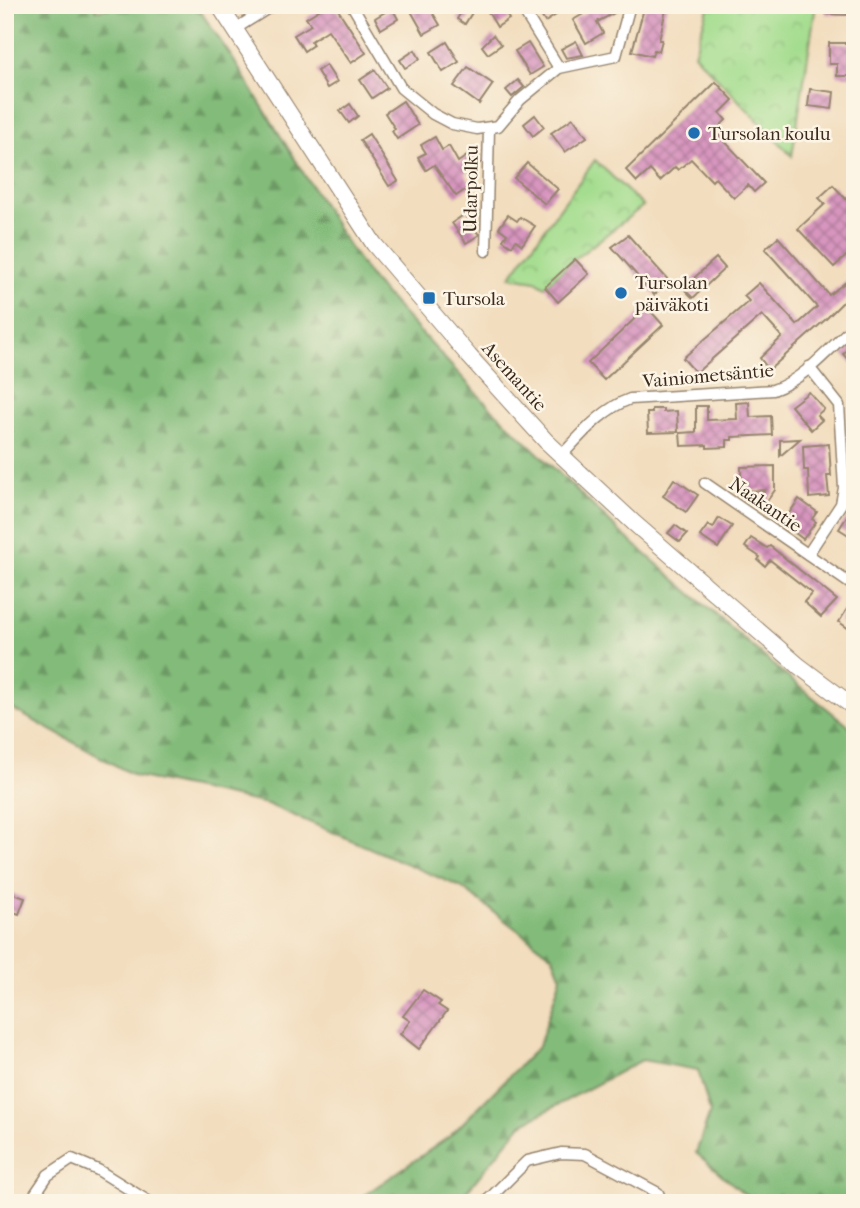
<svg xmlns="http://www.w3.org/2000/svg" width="860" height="1208" font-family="'IM FELL French Canon',serif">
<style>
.forest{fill:url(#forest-firs);stroke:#5f734c;stroke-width:2}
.park{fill:url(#park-crowns);stroke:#708456;stroke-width:2}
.building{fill:url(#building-cross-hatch)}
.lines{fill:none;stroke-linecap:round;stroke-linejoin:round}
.minor-casing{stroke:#96846e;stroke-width:13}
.secondary-casing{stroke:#96846e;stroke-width:18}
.minor{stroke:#fff;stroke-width:10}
.secondary{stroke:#fff;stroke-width:16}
.poi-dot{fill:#1f6fb2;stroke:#fcf5e5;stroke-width:2.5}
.labels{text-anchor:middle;stroke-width:5;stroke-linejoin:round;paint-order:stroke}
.poi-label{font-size:19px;fill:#3b2a1e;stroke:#fcf5e5;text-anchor:start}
.street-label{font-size:19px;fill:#3b2a1e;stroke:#fcf5e5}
</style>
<defs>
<pattern id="forest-firs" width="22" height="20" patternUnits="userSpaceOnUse" patternTransform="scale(1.75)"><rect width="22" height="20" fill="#83bc7a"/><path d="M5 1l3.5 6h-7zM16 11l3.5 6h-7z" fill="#6c9963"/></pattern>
<pattern id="park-crowns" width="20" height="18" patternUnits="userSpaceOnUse" patternTransform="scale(1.75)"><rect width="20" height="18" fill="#a4dd8f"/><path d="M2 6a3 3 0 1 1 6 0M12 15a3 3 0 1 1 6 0" fill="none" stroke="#8ebe7b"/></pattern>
<pattern id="building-cross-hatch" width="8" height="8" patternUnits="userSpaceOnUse" patternTransform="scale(1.75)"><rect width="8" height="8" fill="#d896bf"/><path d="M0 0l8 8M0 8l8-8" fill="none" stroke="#b07b9b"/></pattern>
</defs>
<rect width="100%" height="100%" fill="#fcf5e5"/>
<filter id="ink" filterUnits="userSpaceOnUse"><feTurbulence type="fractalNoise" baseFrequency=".0143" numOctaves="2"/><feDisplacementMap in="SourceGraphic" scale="14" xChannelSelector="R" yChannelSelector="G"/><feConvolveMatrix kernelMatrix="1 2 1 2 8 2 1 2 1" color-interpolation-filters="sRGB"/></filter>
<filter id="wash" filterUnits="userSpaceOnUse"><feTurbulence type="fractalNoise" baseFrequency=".00686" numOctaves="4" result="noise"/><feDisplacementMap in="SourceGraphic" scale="28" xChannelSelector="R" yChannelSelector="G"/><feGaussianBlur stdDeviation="1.57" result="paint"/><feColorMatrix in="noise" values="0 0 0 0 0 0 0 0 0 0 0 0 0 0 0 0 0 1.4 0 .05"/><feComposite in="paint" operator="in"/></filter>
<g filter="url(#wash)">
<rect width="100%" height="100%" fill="#f2ddbe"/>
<path class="forest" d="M5,5h91v5l32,-5h68l37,54 113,183 27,39 110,119 136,131 165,143 71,57v472h-100l-59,-50 14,-41 -12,-42 -56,-10 -120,64 -65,79h-104l97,-67 89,-90 22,-69 -8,-20 -92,-70 -194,-83 -132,-28 -130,-71z"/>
<g class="park">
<path d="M709,5h107l-24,151 -98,-102z"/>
<path d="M595,160l48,46 -68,53 -30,28 -9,-6 -26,-4z"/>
</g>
<g id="blocks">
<g class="building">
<path d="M327,5h8l31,48 -15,10 -23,-33 -17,11 2,4 -9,6 -10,-16 17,-10 -5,-7z"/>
<path d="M421,5h7l12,20 -16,9 -13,-23z"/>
<path d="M484,5h16l9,14 -12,8z"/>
<path d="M599,5h13l4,7 -19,10 6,11 -17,10 -13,-23z"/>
<path d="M645,5h22l-8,35h3l-3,11 -5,-1 -2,6 -20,-5z"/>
<path d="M827,5h21l-1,10 -21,-1z"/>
<path d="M465,6l8,5 -8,13 -8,-5z"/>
<path d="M551,7l5,8 -11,7 -5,-8z"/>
<path d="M392,8l6,11 -17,10 -6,-11z"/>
<path d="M493,35l8,10 -13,9 -6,-8z"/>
<path d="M576,41l7,14 -17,3 -5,-9z"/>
<path d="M447,42l12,20 -16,10 -12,-20z"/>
<path d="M528,43l15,24 -13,8 -15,-24z"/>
<path d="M829,43h22v8h3v25h-17v-12h-8z"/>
<path d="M415,50l5,9 -15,9 -5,-8z"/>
<path d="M326,65l11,17 -10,6 -10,-17z"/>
<path d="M468,67l25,17 -14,20 -25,-18z"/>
<path d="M375,70l12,18 -15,10 -12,-18z"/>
<path d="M518,80l6,7 -12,10 -6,-7z"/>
<path d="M716,82l17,18 -13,13 6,7 -11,11 49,52 -10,9 -6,-7 -14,13 -19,-20 -3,3 -21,-22 -13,11 -3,-3 -15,14 -10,-11 -13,12 -11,-12z"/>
<path d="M810,89l24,3 -2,17 -24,-3z"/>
<path d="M403,101l15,24 -21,14 -5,-8 3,-2 -10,-16z"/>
<path d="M350,104l8,12 -9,7 -9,-12z"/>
<path d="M535,115l9,12 -11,9 -9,-12z"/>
<path d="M573,118l14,19 -22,15 -14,-19z"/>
<path d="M369,134l29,47 -9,5 -29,-46z"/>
<path d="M435,137l7,13 7,-4 9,16 18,-12 4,7v6l-16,10 8,12 -16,11 -22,-31 -8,5 -8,-13 8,-4 -5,-8z"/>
<path d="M527,163l31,26 -13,15 -31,-26z"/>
<path d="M833,185l22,24v39l-21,19 -36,-38 27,-25 -6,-6z"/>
<path d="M465,214l14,21 -13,8 -14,-20z"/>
<path d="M508,215l9,6 3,-4 15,9 -13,19 -6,-5 -4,6 -9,-6 4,-6 -8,-6z"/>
<path d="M628,235l41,46 -15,14 -42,-48z"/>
<path d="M778,237l51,58 26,-20v15l-29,29 -57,51 -9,-12 22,-21 -20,-22 -66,58 -13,-15 66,-57 -5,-5 15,-13 38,42 20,-18 -52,-58z"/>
<path d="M716,258l9,10 -32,30 -10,-10z"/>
<path d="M575,259l14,15 -31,28 -13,-15z"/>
<path d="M647,307l16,18 -59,55 -16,-17z"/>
<path d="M855,343v24l-12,-13z"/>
<path d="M809,392l15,17 -7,6 5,5 -11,10 -20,-24z"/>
<path d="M749,402l1,15 21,-1 1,19 -40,2v3h-5v7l-20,1v-3l-26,1 -1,-13 16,-1v-26h11v14l30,-1 -1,-16z"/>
<path d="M652,409h11v3l14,-1 1,21 -30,1 -1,-20h5z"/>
<path d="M800,439l-20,17v-16z"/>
<path d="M829,444l2,32h-4l2,20 -20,2 -1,-28h-4l-1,-24z"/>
<path d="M775,466v24l-13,18 -7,-5 10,-13 -19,1v-5h-5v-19z"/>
<path d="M674,479l24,16 -12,17 -23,-16z"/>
<path d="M799,499l18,13 -5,7 4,3 -13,17 -17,-13 6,-8 -4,-3z"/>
<path d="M848,515l7,3v21l-16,-10z"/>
<path d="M719,518l13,8 -14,22 -18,-12 8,-11 5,3z"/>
<path d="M675,525l12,9 -7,8 -12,-9z"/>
<path d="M751,538l16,10 3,-2 67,54 -16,17 -17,-15 8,-9 -42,-33 -5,6 -7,-6 2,-3 -15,-10z"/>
<path d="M849,606l6,4v23l-16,-11z"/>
<path d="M5,891l20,7 -6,16 -14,-5z"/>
<path d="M423,990l18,12 -3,3 9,6 -28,38 -19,-15 10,-13 -7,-5z"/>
</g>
</g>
</g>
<g filter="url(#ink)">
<use href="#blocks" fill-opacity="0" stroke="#96846e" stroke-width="2"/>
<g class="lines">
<defs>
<g id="minor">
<path d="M352,5l49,83 32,26 19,10 25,5 21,-3 22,-26 39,-32 57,-12 14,-51"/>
<path d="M520,5l39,63"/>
<path d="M235,29l38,-24"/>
<path d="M486,251l3,-122"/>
<path d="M562,455c20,-21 40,-46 68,-56l143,-9c32,-11 58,-43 82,-65"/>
<path d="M705,483l150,104"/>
<path d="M808,554l33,-50 3,-16 -5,-83 -30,-38"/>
<path d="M29,1203l19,-28 24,-16 26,11 53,33"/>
<path d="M485,1203l42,-42 34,-8 24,1 73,39 4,10"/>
</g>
<path id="secondary" d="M219,5l155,239 95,112 77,85 88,82 165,143 56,42"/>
</defs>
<use href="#minor" class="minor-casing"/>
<use href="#secondary" class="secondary-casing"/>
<use href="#minor" class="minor"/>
<use href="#secondary" class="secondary"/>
</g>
</g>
<g class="poi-dot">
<circle cx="694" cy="133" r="7"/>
<circle cx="621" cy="293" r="7"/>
<rect x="422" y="291" width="14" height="14" rx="3.5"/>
</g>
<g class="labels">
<g class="poi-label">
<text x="708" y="140">Tursolan koulu</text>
<text x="635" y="289">Tursolan<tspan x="635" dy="22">päiväkoti</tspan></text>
<text x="443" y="305">Tursola</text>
</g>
<g class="street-label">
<text transform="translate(470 189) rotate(-89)" y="7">Udarpolku</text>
<text transform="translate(708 375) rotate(-5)" y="7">Vainiometsäntie</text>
<text transform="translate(515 376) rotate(48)" y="7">Asemantie</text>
<text transform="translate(766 504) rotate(34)" y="7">Naakantie</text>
</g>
</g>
<rect width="860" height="1208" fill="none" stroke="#fcf5e5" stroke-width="28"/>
</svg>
